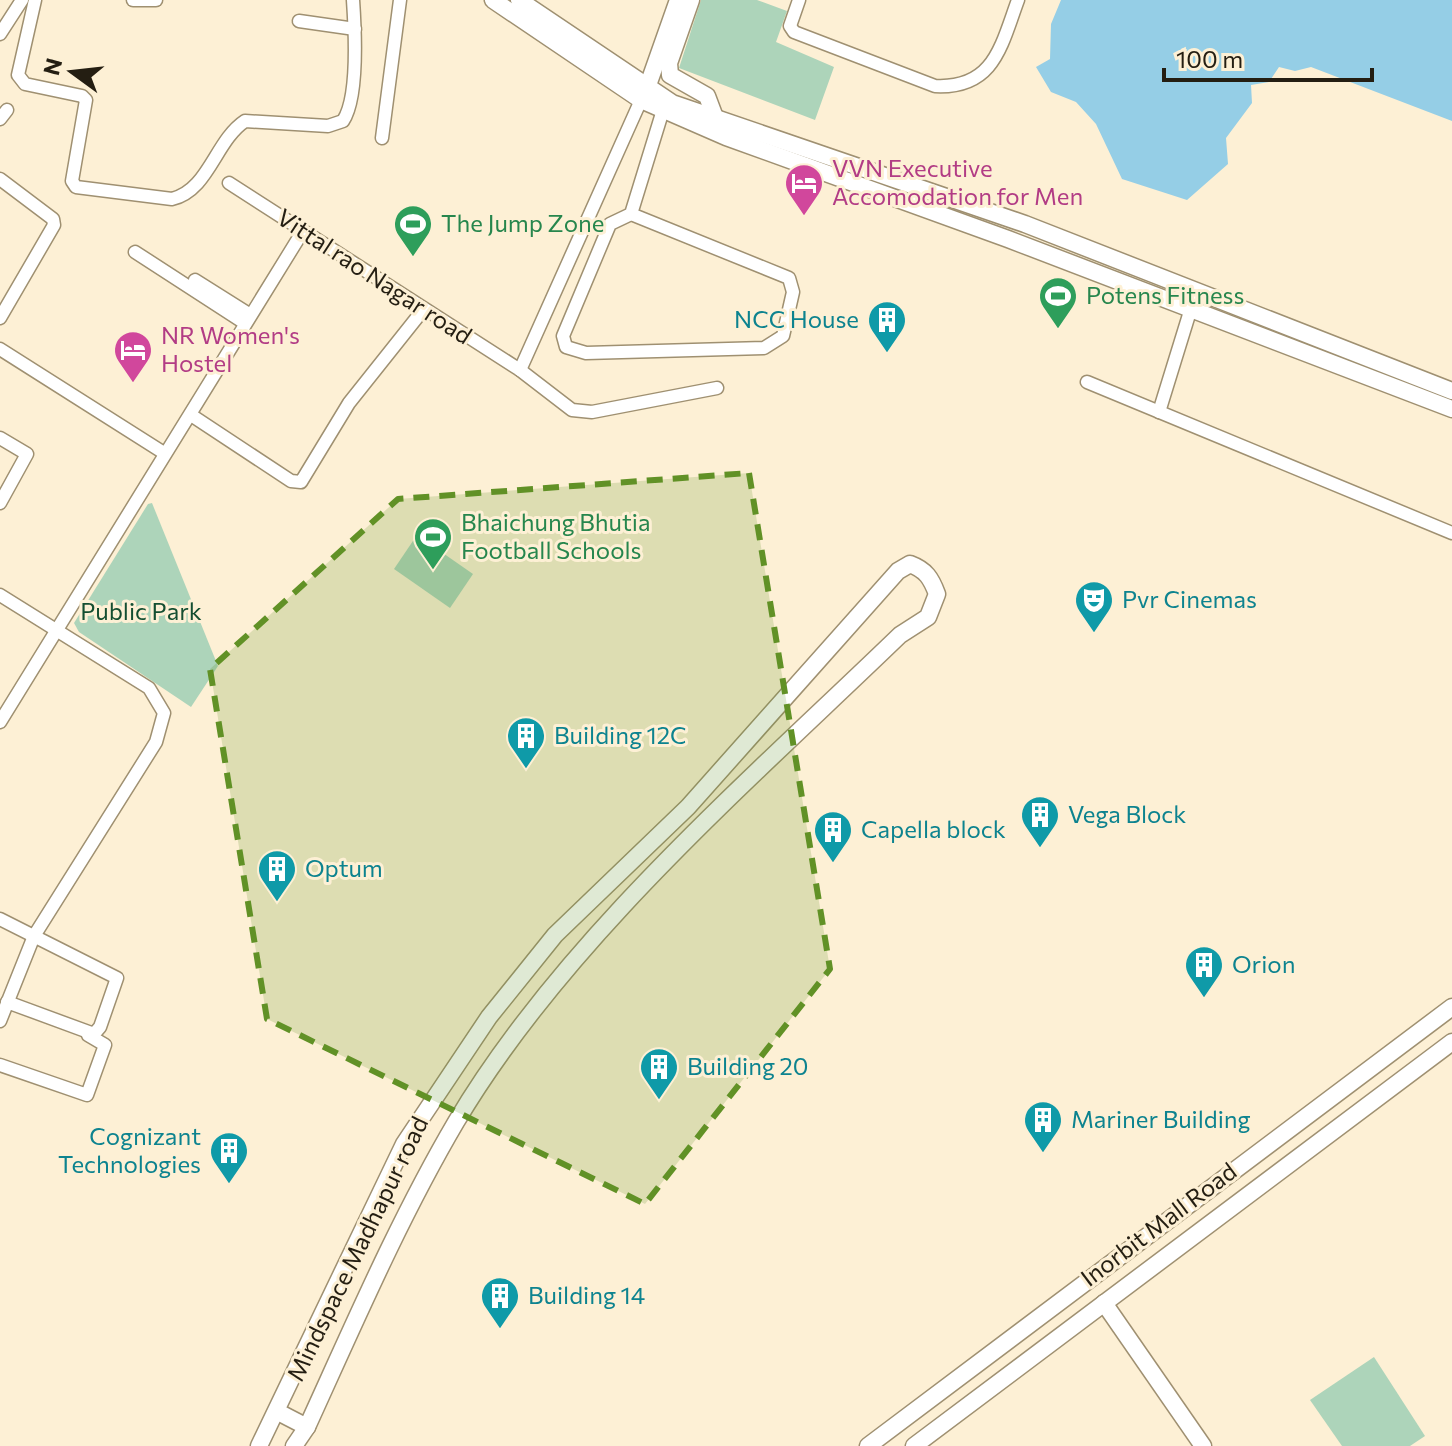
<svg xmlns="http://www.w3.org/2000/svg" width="1452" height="1446" font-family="Commissioner,sans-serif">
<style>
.green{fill:#add4ba}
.water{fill:#95cee6}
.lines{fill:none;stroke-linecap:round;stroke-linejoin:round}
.street-casing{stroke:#9f9071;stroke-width:15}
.secondary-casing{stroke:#9f9071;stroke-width:19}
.street{stroke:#fff;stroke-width:12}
.secondary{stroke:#fff;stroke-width:16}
.marked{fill:#619126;fill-opacity:0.2;stroke:#619126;stroke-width:6;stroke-dasharray:16 10;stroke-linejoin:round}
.labels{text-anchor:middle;stroke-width:6;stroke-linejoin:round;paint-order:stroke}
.hotel-label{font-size:24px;fill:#b23c85;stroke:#fdf0d5;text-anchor:start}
.leisure-label{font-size:24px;fill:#27864d;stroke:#fdf0d5;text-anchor:start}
.street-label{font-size:24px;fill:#241e12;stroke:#fdf0d5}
.culture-label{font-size:24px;fill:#0d838f;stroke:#fdf0d5;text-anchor:start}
.park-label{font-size:24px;fill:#144e31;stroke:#fdf0d5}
</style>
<rect width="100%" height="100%" fill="#fdf0d5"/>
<g class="green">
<path d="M701,0h56l30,11 -11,31 58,25 -19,53 -136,-52z"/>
<path d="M152,503l66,163 -27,41 -112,-75 -5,-9 74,-119z"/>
<path d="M417,535l56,39 -23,34 -56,-39z"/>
<path d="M1374,1357l51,79 -15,10h-68l-32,-46z"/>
</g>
<path class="water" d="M1061,0h391v121l-141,-54 -16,4 -16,-4 -10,15 -18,3 1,18 -26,35 2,26 -41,36 -65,-21 -26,-55 -20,-22 -25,-10 -15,-25 14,-8 1,-35z"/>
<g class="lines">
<defs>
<g id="street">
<path d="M35,0l-17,75 7,9 57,12 4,4 -14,81 4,6 96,12c37,-9 43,-58 73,-78l83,5 15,-5c16,-24 12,-92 10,-121"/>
<path d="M133,0h23"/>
<path d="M799,0l-9,26 4,6 141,54c59,3 66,-40 83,-86"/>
<path d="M299,21l56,8"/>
<path d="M0,34l22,-34"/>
<path d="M0,119l7,-9"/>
<path d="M382,138l18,-138"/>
<path d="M0,179l53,40 1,6 -54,93"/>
<path d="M229,183l291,187 52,40 20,2 125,-24"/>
<path d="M631,214l-21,10 -47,112 3,11 20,6 178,-5 19,-12 10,-44 -4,-14 -158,-64 32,-104"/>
<path d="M135,252l108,70"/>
<path d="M195,280l54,34"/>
<path d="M0,349l164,104"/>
<path d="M520,370l121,-270"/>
<path d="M1087,382l365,151"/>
<path d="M1159,412l37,-120"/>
<path d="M191,415l100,66 10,1 48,-79 74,-93"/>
<path d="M0,438l27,16 -27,49"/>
<path d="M0,595l149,93 15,25 -8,29 -122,194 -34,85"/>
<path d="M0,722l303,-491"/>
<path d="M0,919l117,59 -17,49 -6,7 -87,-32"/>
<path d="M0,1065l87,30 18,-50 -17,-10"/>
</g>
<g id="secondary">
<path d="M493,0l148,100 85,37 282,102 444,170"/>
<path d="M519,0l153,103 353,121 427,167"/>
<path d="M691,0l-22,63 1,12 37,21 9,24"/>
<path d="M647,88l31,-88"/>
<path d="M1104,1303l99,143"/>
<path d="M278,1412l29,15"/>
<path d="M259,1446l145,-302 85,-127 66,-82 133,-128 210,-236 12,-7c16,6 21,14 27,30l-9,23 -28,18c-151,146 -336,305 -444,487 -57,97 -102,202 -149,305l-13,19"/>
<path d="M868,1446l584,-439"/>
<path d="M914,1446l538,-404"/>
</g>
</defs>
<use href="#street" class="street-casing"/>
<use href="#secondary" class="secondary-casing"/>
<use href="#street" class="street"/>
<use href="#secondary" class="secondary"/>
</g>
<path class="marked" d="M749,473l81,496 -185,235 -378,-185 -57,-350 188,-170z"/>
<defs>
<symbol id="hotel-pin" viewBox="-11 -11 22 30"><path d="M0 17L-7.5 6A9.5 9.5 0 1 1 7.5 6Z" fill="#d1479c" stroke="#fdf0d5"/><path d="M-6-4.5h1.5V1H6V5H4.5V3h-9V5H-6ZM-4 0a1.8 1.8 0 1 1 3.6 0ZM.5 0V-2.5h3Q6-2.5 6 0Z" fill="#fff"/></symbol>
<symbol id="stadium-pin" viewBox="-11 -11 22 30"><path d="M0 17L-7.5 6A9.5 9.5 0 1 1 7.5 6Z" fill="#2e9e5b" stroke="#fdf0d5"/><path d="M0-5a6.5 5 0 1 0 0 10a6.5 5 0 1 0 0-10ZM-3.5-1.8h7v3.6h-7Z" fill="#fff"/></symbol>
<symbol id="building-pin" viewBox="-11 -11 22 30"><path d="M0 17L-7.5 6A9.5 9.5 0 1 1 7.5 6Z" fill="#0f9aa8" stroke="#fdf0d5"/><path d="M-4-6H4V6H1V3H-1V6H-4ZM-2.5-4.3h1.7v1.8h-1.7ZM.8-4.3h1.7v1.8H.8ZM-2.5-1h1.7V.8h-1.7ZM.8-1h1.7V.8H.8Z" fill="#fff"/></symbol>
<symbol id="theatre-pin" viewBox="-11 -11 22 30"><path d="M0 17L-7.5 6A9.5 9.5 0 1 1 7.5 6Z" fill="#0f9aa8" stroke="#fdf0d5"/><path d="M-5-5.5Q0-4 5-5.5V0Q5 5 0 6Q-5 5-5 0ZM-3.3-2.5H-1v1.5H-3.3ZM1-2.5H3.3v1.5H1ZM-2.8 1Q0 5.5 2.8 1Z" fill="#fff"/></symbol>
</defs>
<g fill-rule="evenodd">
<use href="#hotel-pin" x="782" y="161" width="44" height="60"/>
<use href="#stadium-pin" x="391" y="202" width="44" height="60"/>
<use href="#stadium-pin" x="1036" y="274" width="44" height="60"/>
<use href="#building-pin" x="865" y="298" width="44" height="60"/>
<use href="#hotel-pin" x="111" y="328" width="44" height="60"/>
<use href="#stadium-pin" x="411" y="515" width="44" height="60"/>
<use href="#theatre-pin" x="1072" y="578" width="44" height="60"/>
<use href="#building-pin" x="504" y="714" width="44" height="60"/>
<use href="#building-pin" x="1018" y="793" width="44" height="60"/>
<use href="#building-pin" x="811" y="808" width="44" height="60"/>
<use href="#building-pin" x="255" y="847" width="44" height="60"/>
<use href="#building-pin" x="1182" y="943" width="44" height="60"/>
<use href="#building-pin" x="637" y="1045" width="44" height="60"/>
<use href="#building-pin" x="1021" y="1098" width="44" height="60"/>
<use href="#building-pin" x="207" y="1129" width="44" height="60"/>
<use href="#building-pin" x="478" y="1274" width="44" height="60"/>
</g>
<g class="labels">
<g class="hotel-label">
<text x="832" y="177">VVN Executive<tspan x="832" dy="28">Accomodation for Men</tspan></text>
<text x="161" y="344">NR Women's<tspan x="161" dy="28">Hostel</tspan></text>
</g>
<g class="leisure-label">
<text x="441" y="232">The Jump Zone</text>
<text x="1086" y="304">Potens Fitness</text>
<text x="461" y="531">Bhaichung Bhutia<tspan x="461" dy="28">Football Schools</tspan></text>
</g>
<g class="street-label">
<text transform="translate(374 277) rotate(33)" y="8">Vittal rao Nagar road</text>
<text transform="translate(1159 1225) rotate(-37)" y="8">Inorbit Mall Road</text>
<text transform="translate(358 1249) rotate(-64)" y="8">Mindspace Madhapur road</text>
</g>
<g class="culture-label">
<text x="859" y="328" text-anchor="end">NCC House</text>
<text x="1122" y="608">Pvr Cinemas</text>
<text x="554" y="744">Building 12C</text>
<text x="1068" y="823">Vega Block</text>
<text x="861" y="838">Capella block</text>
<text x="305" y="877">Optum</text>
<text x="1232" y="973">Orion</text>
<text x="687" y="1075">Building 20</text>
<text x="1071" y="1128">Mariner Building</text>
<text x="201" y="1145" text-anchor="end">Cognizant<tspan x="201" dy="28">Technologies</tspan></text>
<text x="528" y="1304">Building 14</text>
</g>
<g class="park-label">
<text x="141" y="620">Public Park</text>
</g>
</g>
<g transform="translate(72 72) rotate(285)" stroke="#fdf0d5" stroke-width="6" paint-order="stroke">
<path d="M0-6L14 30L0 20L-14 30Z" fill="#241e12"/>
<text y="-12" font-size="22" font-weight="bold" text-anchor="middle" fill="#241e12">N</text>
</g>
<path d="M1164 68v12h208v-12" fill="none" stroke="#241e12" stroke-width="4"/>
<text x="1176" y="68" font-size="24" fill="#241e12" stroke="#fdf0d5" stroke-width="6" paint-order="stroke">100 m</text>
</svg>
